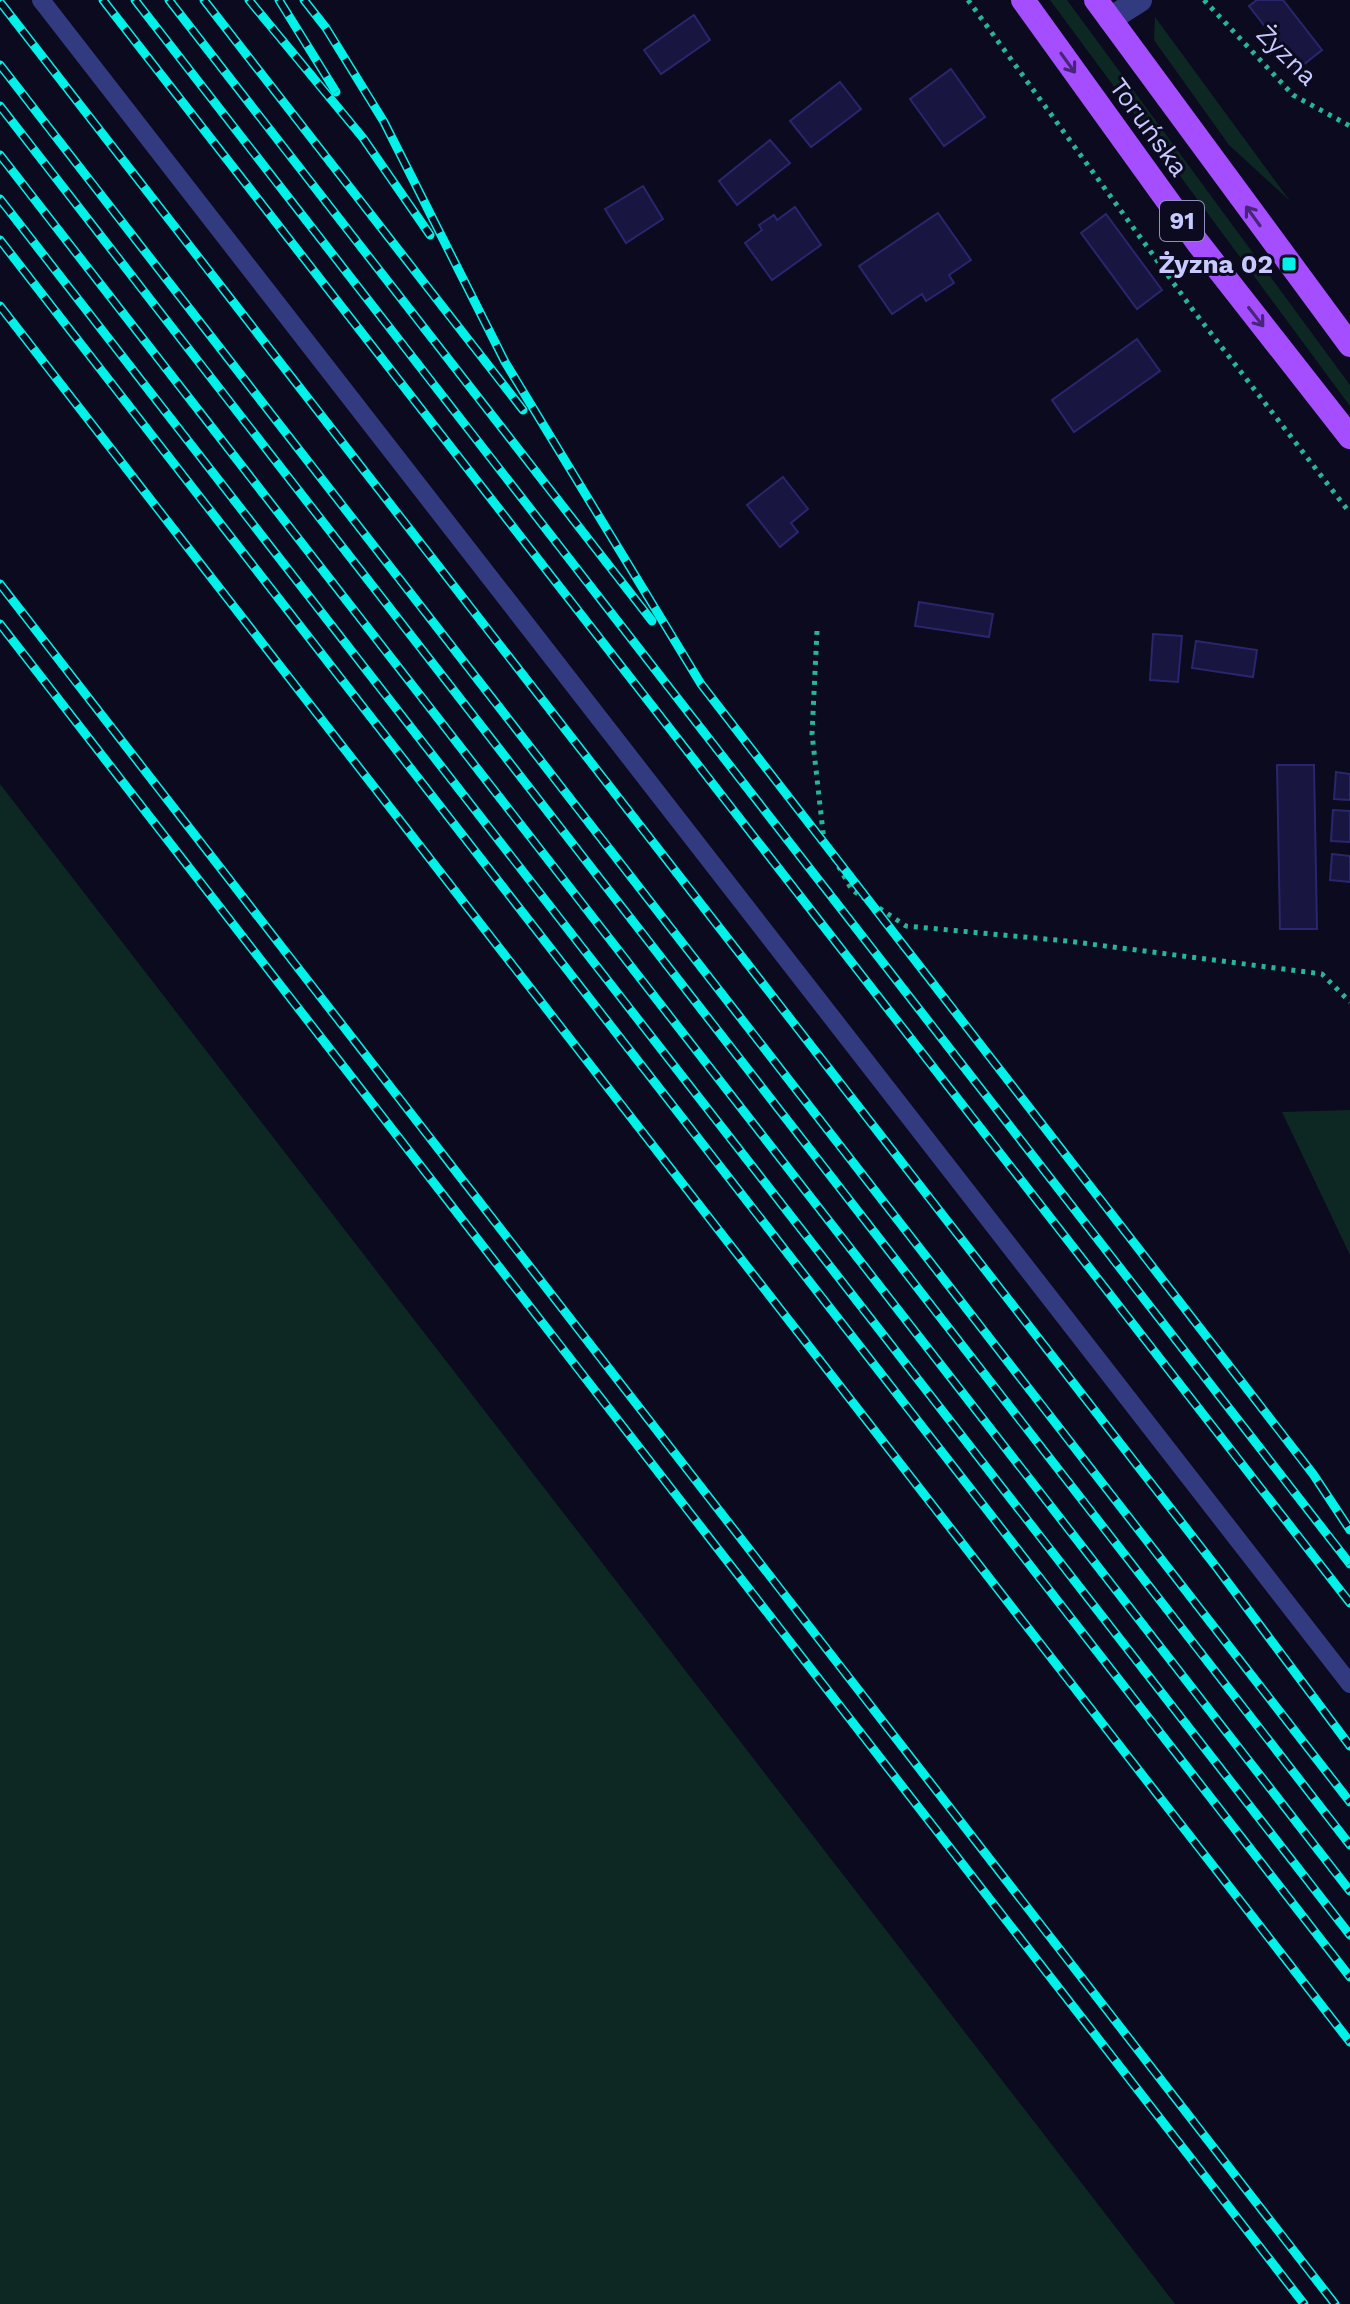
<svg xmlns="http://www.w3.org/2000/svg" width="1350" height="2304" font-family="'Work Sans',sans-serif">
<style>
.green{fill:#0d2823}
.building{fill:#181540;stroke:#2a266e;stroke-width:2}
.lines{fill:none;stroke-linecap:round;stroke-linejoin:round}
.path{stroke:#25b598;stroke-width:5;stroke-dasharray:4 6;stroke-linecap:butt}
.lane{stroke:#323b80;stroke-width:18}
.street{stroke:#323b80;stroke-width:24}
.primary{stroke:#a44eff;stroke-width:24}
.rail-casing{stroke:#00f2e8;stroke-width:9}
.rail{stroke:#0b0a1e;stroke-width:6;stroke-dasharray:18;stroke-linecap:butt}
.oneway{stroke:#482578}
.poi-dot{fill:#00f2e8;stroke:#0b0a1e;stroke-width:3}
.labels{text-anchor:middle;stroke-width:6;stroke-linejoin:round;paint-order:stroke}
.shield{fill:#0b0a1e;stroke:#8f90bc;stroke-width:2}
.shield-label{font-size:24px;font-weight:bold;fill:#c7c9ff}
.street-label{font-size:26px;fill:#c7c9ff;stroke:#0b0a1e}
.poi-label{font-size:26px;font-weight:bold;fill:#c7c9ff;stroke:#0b0a1e;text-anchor:end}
</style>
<rect width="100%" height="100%" fill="#0b0a1e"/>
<g class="green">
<path d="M1050,0h17l283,385v21z"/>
<path d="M1155,17l135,184 -61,-56 -75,-105z"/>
<path d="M0,784l1175,1520h-1175z"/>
<path d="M1350,1110v145l-68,-143z"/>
</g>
<g class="building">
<path d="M1257,0h26l39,50 -24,19 -49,-63z"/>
<path d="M694,15l16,25 -49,34 -17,-24z"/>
<path d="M951,69l34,48 -41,29 -34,-47z"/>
<path d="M840,82l21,27 -50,38 -21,-26z"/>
<path d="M770,140l20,23 -53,42 -18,-24z"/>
<path d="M643,186l20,33 -37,24 -21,-34z"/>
<path d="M795,207l26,38 -49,35 -27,-37 17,-13 -3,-5 15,-10 3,5z"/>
<path d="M938,213l33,47 -22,15 5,8 -28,18 -4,-7 -30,20 -33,-48z"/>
<path d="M1106,214l56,76 -25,19 -56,-76z"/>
<path d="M1137,339l23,32 -86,61 -22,-32z"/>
<path d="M783,477l25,32 -17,14 7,9 -18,15 -33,-42z"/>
<path d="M919,602l74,12 -4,23 -74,-11z"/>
<path d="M1153,634l29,2 -4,46 -28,-2z"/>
<path d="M1196,641l61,9 -4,27 -61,-9z"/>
<path d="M1277,765h37l3,164h-37z"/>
<path d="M1336,772l14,2v26l-16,-1z"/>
<path d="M1333,810l17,1v31l-19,-1z"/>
<path d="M1332,854l18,2v26l-20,-2z"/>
</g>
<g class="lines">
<g class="path">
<path d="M968,0l225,310 157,203"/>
<path d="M1204,0l89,95 57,31"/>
<path d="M817,631l-5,103 12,107 28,49 54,36 161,15 255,33 28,28"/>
</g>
<path class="lane" d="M41,0l1309,1684"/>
<path class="street" d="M1110,19l30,-19"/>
<g class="primary">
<path d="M1023,0l175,243 152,194"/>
<path d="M1096,0l254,345"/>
</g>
<defs>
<g id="rail">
<path d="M103,0l1247,1603"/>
<path d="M135,0l1215,1564"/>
<path d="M169,0l483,621"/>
<path d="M204,0l319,410"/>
<path d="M249,0l114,138 67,97"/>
<path d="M279,0l57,92"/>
<path d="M304,0l22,28 58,94 121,240 196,322 612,790 37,56"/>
<path d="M0,2l1217,1566 133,178"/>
<path d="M0,65l1350,1737"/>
<path d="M0,106l1350,1739"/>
<path d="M0,155l1350,1736"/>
<path d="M0,199l1350,1736"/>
<path d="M0,240l1350,1737"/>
<path d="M0,306l1350,1736"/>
<path d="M0,584l1335,1720"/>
<path d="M0,624l1304,1680"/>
</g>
</defs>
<use href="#rail" class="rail-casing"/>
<use href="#rail" class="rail"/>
</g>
<defs><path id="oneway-shaft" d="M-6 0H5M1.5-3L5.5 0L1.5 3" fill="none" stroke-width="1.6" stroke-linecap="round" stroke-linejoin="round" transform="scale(2)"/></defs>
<g class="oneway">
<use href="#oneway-shaft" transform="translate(1068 63) rotate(54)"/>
<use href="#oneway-shaft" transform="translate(1253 216) rotate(-126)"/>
<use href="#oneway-shaft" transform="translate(1256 317) rotate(52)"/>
</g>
<rect class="poi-dot" x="1281" y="256" width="16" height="16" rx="4"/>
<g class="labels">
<rect class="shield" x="1160" y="201" width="44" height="40" rx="6"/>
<g class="shield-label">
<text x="1182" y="229">91</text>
</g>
<g class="street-label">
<text transform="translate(1287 55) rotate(45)" y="9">Żyzna</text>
<text transform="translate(1149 127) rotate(54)" y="9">Toruńska</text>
</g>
<g class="poi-label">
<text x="1273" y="273">Żyzna 02</text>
</g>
</g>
</svg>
